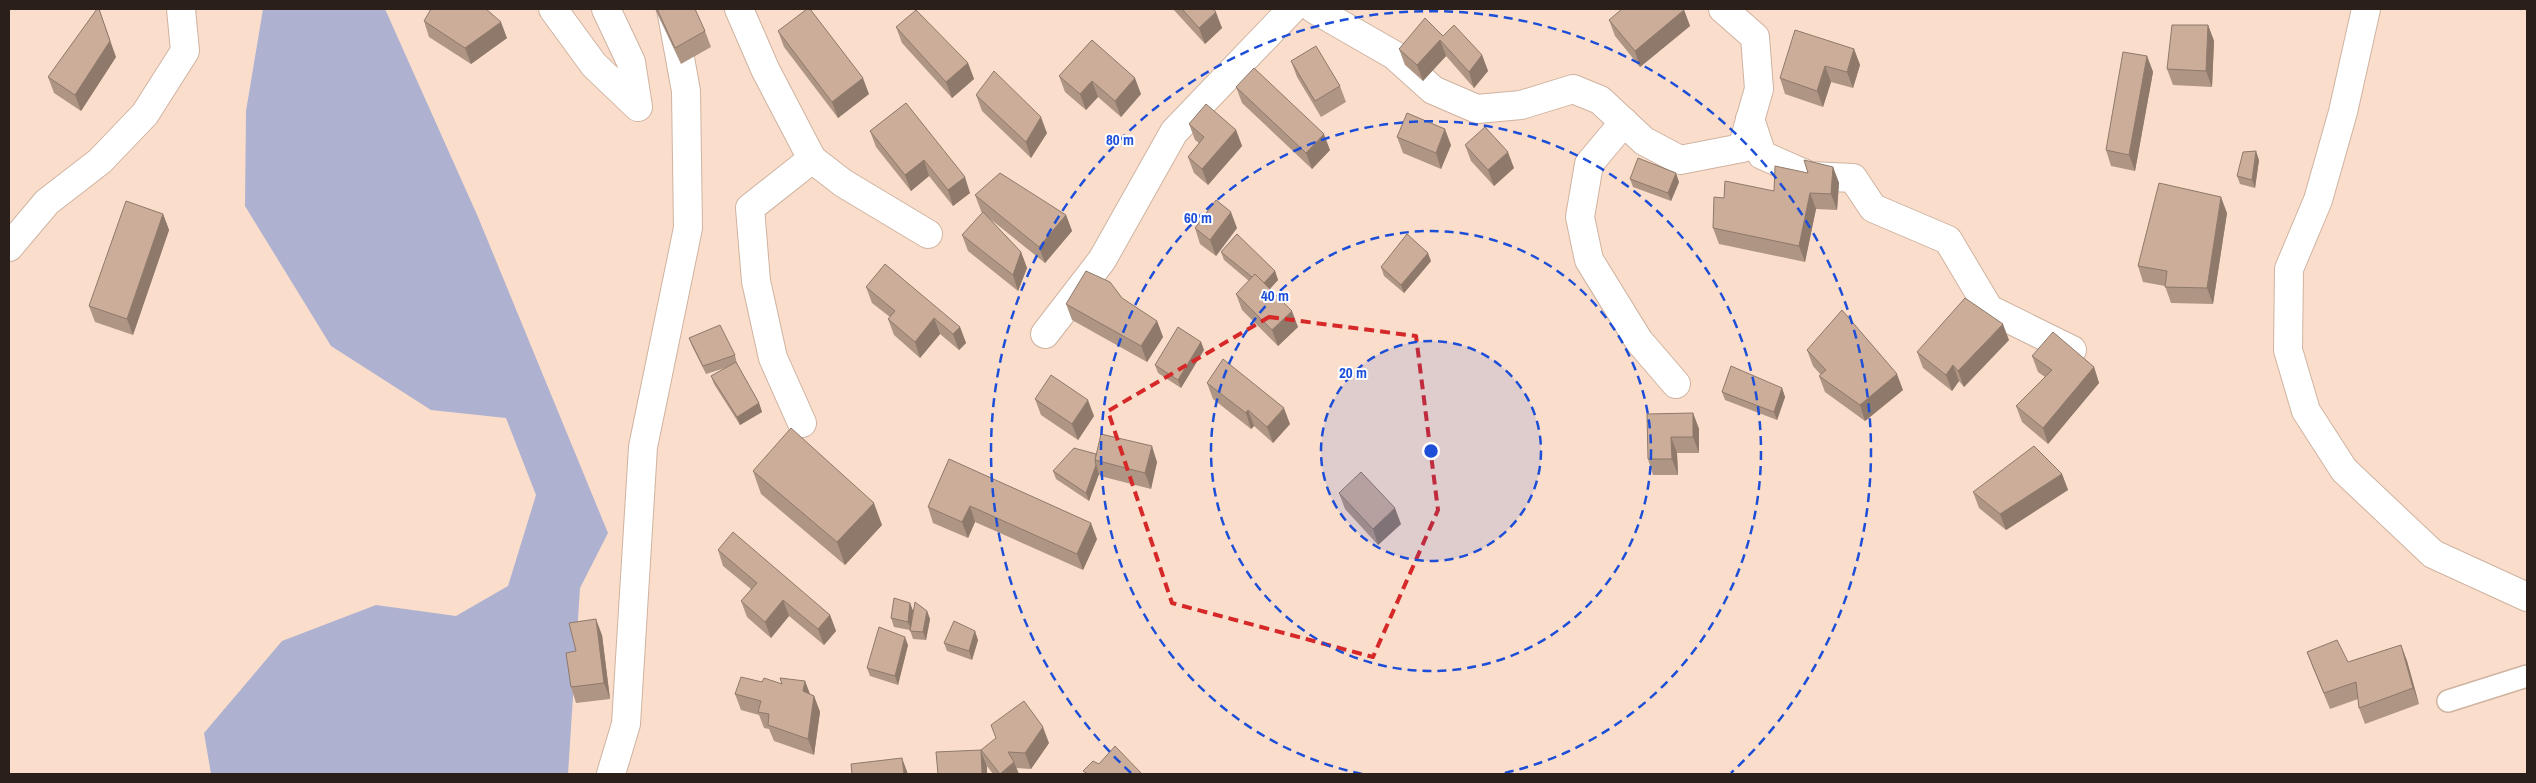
<svg xmlns="http://www.w3.org/2000/svg" width="2536" height="783" font-family="'Archivo Narrow',sans-serif">
<style>
.forest{fill:#aeb1d0}
.lines{fill:none;stroke-linecap:round;stroke-linejoin:round}
.lane-casing{stroke:#cfb3a1;stroke-width:24}
.street-casing{stroke:#cfb3a1;stroke-width:30}
.lane{stroke:#fff;stroke-width:21}
.street{stroke:#fff;stroke-width:28}
.wall{fill:#af9584}
.shaded-wall{fill:#8e796b}
.building{fill:#cbad99;stroke:#8e796b}
.marked{fill:none;stroke:#d62828;stroke-width:4;stroke-dasharray:10 6;stroke-linejoin:round}
.ring{fill:none;stroke:#1d4ed8;stroke-width:2.5;stroke-dasharray:9 6}
.centre{fill:#1d4ed8;stroke:#fff;stroke-width:2.5}
.ring-label{font-size:15px;text-anchor:middle;font-weight:bold;fill:#1d4ed8;stroke:#fff;stroke-width:4;stroke-linejoin:round;paint-order:stroke}
</style>
<rect width="100%" height="100%" fill="#fadecb"/>
<path class="forest" d="M263,9h122l93,208 130,316 -28,55 -12,186h-357l-7,-41 78,-92 94,-36 80,11 52,-30 28,-91 -30,-77 -75,-8 -100,-64 -86,-140 1,-95z"/>
<g class="lines">
<defs>
<path id="lane" d="M2448,701l79,-25"/>
<g id="street">
<path d="M553,9l41,56 44,42 -7,-45 -25,-53"/>
<path d="M739,9l26,60 47,90 31,24 85,51"/>
<path d="M1314,9l80,46 39,35 44,19 44,-4 52,-16 27,11 44,41 36,19 62,-12 17,-59 -4,-52 -32,-28"/>
<path d="M2366,9l-23,103 -25,88 -29,69 -1,81 18,61 38,59 89,84 94,43"/>
<path d="M1750,119l12,36 48,21 43,2 20,30 75,32 41,69 83,41"/>
<path d="M1624,122l-35,42 -9,53 9,43 50,81 37,43"/>
<path d="M9,247l38,-45 53,-41 45,-47 40,-63 -4,-42"/>
<path d="M1045,334l57,-74 72,-128 118,-123"/>
<path d="M802,423l-29,-65 -17,-77 -6,-73 62,-49"/>
<path d="M611,774l15,-50 17,-277 45,-219 -2,-137 -15,-82"/>
</g>
</defs>
<use href="#lane" class="lane-casing"/>
<use href="#street" class="street-casing"/>
<use href="#lane" class="lane"/>
<use href="#street" class="street"/>
</g>
<g class="wall">
<path d="M655,9h40l10,22 6,16 -30,17z"/>
<path d="M1173,9h40l9,19 -17,16z"/>
<path d="M1684,10l6,16 -50,41 -25,-31 -6,-16z"/>
<path d="M424,21l83,17 -36,26 -42,-27z"/>
<path d="M2208,25l6,16 -2,46 -39,-2 -6,-16z"/>
<path d="M896,27l72,36 6,16 -22,19 -50,-55z"/>
<path d="M778,31l91,63 -31,24 -54,-71z"/>
<path d="M1443,36l39,19 6,16 -14,17 -28,-32 -23,25 -18,-16 -6,-16z"/>
<path d="M1092,40l49,54 -20,23 -23,-20 -12,13 -21,-18 -6,-16z"/>
<path d="M1854,49l6,16 -7,23 -22,-6 -8,25 -38,-13 -5,-16z"/>
<path d="M2147,56l6,16 -18,99 -24,-5 -5,-16z"/>
<path d="M116,57l-35,54 -27,-18 -6,-16z"/>
<path d="M1291,61l49,25 6,16 -25,15 -24,-40z"/>
<path d="M1236,87l94,63 -18,19 -70,-66z"/>
<path d="M976,95l71,38 -16,25 -49,-47z"/>
<path d="M906,103l64,90 -17,13 -24,-30 -18,15 -35,-44 -6,-16z"/>
<path d="M1189,124l47,6 6,16 -34,39 -14,-12 -6,-16 11,-14 -4,-3z"/>
<path d="M1397,137l54,8 -10,24 -38,-16z"/>
<path d="M1465,145l49,23 -20,18 -23,-25z"/>
<path d="M2259,160l-4,28 -15,-4 -3,-8z"/>
<path d="M1833,167l6,16 -2,27 -21,-1 -11,53 -86,-18 -6,-16 11,-30 50,-7 34,-18z"/>
<path d="M1630,179l49,3 -8,19 -38,-14z"/>
<path d="M975,195l91,20 6,16 -27,32 -56,-45 32,34 6,16 -9,23 -50,-40 -6,-16 20,-22 -1,-2z"/>
<path d="M2227,213l-14,91 -42,-1 -6,-17 -22,-4 -5,-16z"/>
<path d="M163,214l6,16 -36,105 -38,-13 -6,-16z"/>
<path d="M1195,228h42l-21,28 -16,-12z"/>
<path d="M1221,252l54,19 3,9 -8,9 28,38 -20,19 -36,-36 -6,-16 13,-13 -25,-21z"/>
<path d="M1431,261l-27,32 -20,-17 -3,-9z"/>
<path d="M866,287l94,40 6,16 -7,7 -19,-16 -20,24 -26,-23 -6,-16 2,-2 -18,-14z"/>
<path d="M1066,304l91,17 6,16 -16,25 -75,-42z"/>
<path d="M689,338l46,17 2,9 22,39 3,9 -22,13 -26,-41 -3,-8 17,-9 -22,7 -14,-28z"/>
<path d="M2009,340l-45,47 -5,-6 -7,10 -29,-23 -6,-16z"/>
<path d="M1201,342l3,8 -23,38 -23,-15 -3,-8z"/>
<path d="M1807,350l96,40 -38,31 -40,-29 -6,-16 2,-1 -8,-9z"/>
<path d="M2032,356l62,11 5,16 -51,61 -26,-22 -6,-16 29,-29 -7,-5z"/>
<path d="M1207,383l83,41 -17,19 -19,-17 -3,3 -38,-30z"/>
<path d="M1782,388l3,9 -8,23 -52,-20 -3,-8z"/>
<path d="M1035,399l59,17 -16,24 -37,-25z"/>
<path d="M1693,413l6,16v24h-22l1,22h-25l-5,-16z"/>
<path d="M1096,454l61,8 -6,27 -51,-13 -1,-2 -10,27 -33,-22 -3,-8z"/>
<path d="M949,459l148,80 -14,31 -108,-48 -7,16 -35,-15 -5,-16z"/>
<path d="M753,471l129,54 -37,40 -84,-71z"/>
<path d="M2062,474l6,16 -62,40 -27,-22 -6,-16z"/>
<path d="M1339,493l62,31 -23,21 -33,-36z"/>
<path d="M718,550l112,65 6,16 -12,14 -35,-29 -18,22 -24,-21 -6,-16 10,-12 -28,-23z"/>
<path d="M910,603l3,8 -1,11 15,-11 3,8 -4,21 -13,-1 -3,-9 -16,-3 -3,-9z"/>
<path d="M602,635l8,64 -34,4 -5,-16 5,-36z"/>
<path d="M978,640l-6,20 -25,-9 -3,-8z"/>
<path d="M908,645l-10,40 -28,-9 -3,-8z"/>
<path d="M2401,645l6,16 12,43 -54,20 -6,-16 -1,-9 -28,10 -17,-41 -6,-16 41,10z"/>
<path d="M805,681l5,13 4,2 6,16 -6,43 -40,-14 -5,-12 -5,-1 -5,-13 -18,-5 -6,-16 27,-12 20,2z"/>
<path d="M1049,743l-18,26 -15,-1 3,6h-26l-6,-8 -6,-16z"/>
</g>
<g class="shaded-wall">
<path d="M99,9l17,48 -35,54 -6,-16z"/>
<path d="M1684,10l6,16 -50,41 -5,-16z"/>
<path d="M1216,12l6,16 -17,16 -6,-16z"/>
<path d="M501,22l6,16 -36,26 -6,-16z"/>
<path d="M2208,25l6,16 -2,46 -6,-16z"/>
<path d="M1440,40l6,16 -23,25 -6,-16z"/>
<path d="M1854,49l6,16 -7,23 -6,-16z"/>
<path d="M1482,55l6,16 -14,17 -5,-16z"/>
<path d="M2147,56l6,16 -18,99 -6,-16z"/>
<path d="M968,63l6,16 -22,19 -6,-16z"/>
<path d="M1825,66l6,16 -8,25 -6,-16z"/>
<path d="M863,78l6,16 -31,24 -6,-16z"/>
<path d="M1135,78l6,16 -20,23 -6,-16z"/>
<path d="M1092,81l6,16 -12,13 -6,-16z"/>
<path d="M1041,117l6,16 -16,25 -5,-16z"/>
<path d="M1445,129l6,16 -10,24 -5,-16z"/>
<path d="M1236,130l6,16 -34,39 -6,-16z"/>
<path d="M1324,134l6,16 -18,19 -6,-16z"/>
<path d="M2256,151l3,9 -4,28 -3,-8z"/>
<path d="M1508,152l6,16 -20,18 -6,-16z"/>
<path d="M924,160l5,16 -18,15 -6,-16z"/>
<path d="M1833,167l6,16 -2,27 -6,-16z"/>
<path d="M1676,173l3,9 -8,19 -3,-8z"/>
<path d="M965,177l5,16 -17,13 -5,-16z"/>
<path d="M1810,193l6,16 -11,53 -6,-16z"/>
<path d="M2221,197l6,16 -14,91 -6,-16z"/>
<path d="M1231,212l6,16 -21,28 -6,-16z"/>
<path d="M163,214l6,16 -36,105 -6,-16z"/>
<path d="M1066,215l6,16 -27,32 -6,-16z"/>
<path d="M1021,252l6,16 -9,23 -5,-16z"/>
<path d="M1428,253l3,8 -27,32 -3,-8z"/>
<path d="M1275,271l3,9 -13,14 -3,-9z"/>
<path d="M1292,311l6,16 -20,19 -6,-16z"/>
<path d="M934,318l6,16 -20,24 -5,-16z"/>
<path d="M1157,321l6,16 -16,25 -6,-16z"/>
<path d="M2003,324l6,16 -45,47 -6,-16z"/>
<path d="M960,327l6,16 -7,7 -6,-16z"/>
<path d="M1201,342l3,8 -23,38 -3,-8z"/>
<path d="M1953,365l6,16 -7,10 -6,-16z"/>
<path d="M2094,367l5,16 -51,61 -5,-16z"/>
<path d="M1897,374l6,16 -38,31 -5,-16z"/>
<path d="M1782,388l3,9 -8,23 -3,-8z"/>
<path d="M1088,400l6,16 -16,24 -6,-16z"/>
<path d="M759,403l3,9 -22,13 -3,-8z"/>
<path d="M1284,408l6,16 -17,19 -6,-16z"/>
<path d="M1248,410l6,16 -3,3 -5,-16z"/>
<path d="M1693,413l6,16v24l-6,-16z"/>
<path d="M1671,437l6,16 1,22 -6,-16z"/>
<path d="M1152,446l5,16 -6,27 -6,-16z"/>
<path d="M1096,465l3,9 -10,27 -3,-8z"/>
<path d="M2062,474l6,16 -62,40 -6,-16z"/>
<path d="M874,503l8,22 -37,40 -8,-23z"/>
<path d="M970,506l5,16 -7,16 -6,-16z"/>
<path d="M1395,508l6,16 -23,21 -5,-16z"/>
<path d="M1091,523l6,16 -14,31 -6,-16z"/>
<path d="M783,600l6,16 -18,22 -6,-16z"/>
<path d="M910,603l3,8 -2,19 -3,-8z"/>
<path d="M927,611l3,8 -4,21 -3,-8z"/>
<path d="M830,615l6,16 -12,14 -6,-16z"/>
<path d="M596,619l6,16 8,64 -6,-16z"/>
<path d="M975,631l3,9 -6,20 -3,-9z"/>
<path d="M905,637l3,8 -10,40 -3,-9z"/>
<path d="M2401,645l6,16 12,43 -6,-16z"/>
<path d="M805,681l6,16 -8,-6z"/>
<path d="M814,696l6,16 -6,43 -6,-16z"/>
<path d="M1043,727l6,16 -18,26 -6,-16z"/>
<path d="M981,750l6,16v8h-5z"/>
<path d="M902,758l6,16h-4z"/>
<path d="M1014,762l5,12h-19z"/>
</g>
<g class="building">
<path d="M97,9h2l11,32 -35,54 -27,-18z"/>
<path d="M431,9h55l15,13 -36,26 -41,-27z"/>
<path d="M657,9h38l10,22 -30,17z"/>
<path d="M807,9h3l53,69 -31,24 -54,-71z"/>
<path d="M1182,9h31l3,3 -17,16z"/>
<path d="M1622,9h61l1,1 -49,41 -26,-31z"/>
<path d="M916,10l52,53 -22,19 -50,-55z"/>
<path d="M1425,18l18,18 11,-11 28,30 -13,17 -29,-32 -23,25 -18,-16z"/>
<path d="M2172,25h36l-2,46 -39,-2z"/>
<path d="M1795,30l59,19 -7,23 -22,-6 -8,25 -37,-13z"/>
<path d="M1092,40l43,38 -20,23 -23,-20 -12,13 -21,-18z"/>
<path d="M1316,46l24,40 -25,15 -24,-40z"/>
<path d="M2123,52l24,4 -18,99 -23,-5z"/>
<path d="M1254,68l70,66 -18,19 -70,-66z"/>
<path d="M994,71l47,46 -15,25 -50,-47z"/>
<path d="M906,103l59,74 -17,13 -24,-30 -19,15 -35,-44z"/>
<path d="M1206,104l30,26 -34,39 -14,-12 16,-20 -15,-13z"/>
<path d="M1407,113l38,16 -9,24 -39,-16z"/>
<path d="M1485,127l23,25 -20,18 -23,-25z"/>
<path d="M2256,151l-4,29 -15,-4 6,-24z"/>
<path d="M1638,158l38,15 -8,20 -38,-14z"/>
<path d="M1804,160l29,7 -2,27 -21,-1 -11,53 -86,-18 1,-31 10,1 1,-17 49,10 1,-25 33,7z"/>
<path d="M1000,173l66,42 -27,32 -64,-52z"/>
<path d="M2159,183l62,14 -14,91 -42,-1 2,-16 -29,-5z"/>
<path d="M1216,200l15,12 -21,28 -15,-12z"/>
<path d="M126,201l37,13 -36,105 -38,-13z"/>
<path d="M983,212l38,40 -8,23 -51,-40z"/>
<path d="M1237,234l38,37 -11,12 -9,-9 -3,3 -31,-25z"/>
<path d="M1407,234l21,19 -27,32 -20,-18z"/>
<path d="M885,264l75,63 -7,7 -19,-16 -19,24 -27,-23 7,-8 -29,-24z"/>
<path d="M1086,271l24,11 12,16 35,23 -16,25 -75,-42z"/>
<path d="M1255,274l37,37 -20,19 -36,-36z"/>
<path d="M1965,298l38,26 -45,47 -5,-6 -7,10 -29,-23z"/>
<path d="M1842,310l55,64 -37,31 -41,-29 7,-6 -19,-20z"/>
<path d="M720,325l15,30 -32,11 -14,-28z"/>
<path d="M1178,327l23,15 -23,38 -23,-15z"/>
<path d="M2053,332l41,35 -51,61 -27,-22 36,-36 -20,-14z"/>
<path d="M1223,359l61,49 -17,19 -19,-17 -2,3 -39,-30z"/>
<path d="M736,362l23,41 -22,14 -26,-41z"/>
<path d="M1731,366l51,22 -8,24 -52,-20z"/>
<path d="M1051,375l37,25 -16,24 -37,-25z"/>
<path d="M1693,413v24h-22l1,22h-24l-1,-45z"/>
<path d="M791,428l83,75 -37,39 -84,-71z"/>
<path d="M1101,434l51,12 -7,27 -50,-13z"/>
<path d="M2034,446l28,28 -62,40 -27,-22z"/>
<path d="M1074,448l22,6 -1,6 1,5 -10,28 -33,-22z"/>
<path d="M949,459l142,64 -14,31 -107,-48 -8,16 -34,-15z"/>
<path d="M1361,472l34,36 -22,21 -34,-36z"/>
<path d="M733,532l97,83 -12,14 -35,-29 -18,22 -24,-21 16,-18 -39,-33z"/>
<path d="M894,598l16,5 -2,19 -17,-4z"/>
<path d="M915,602l12,9 -4,21 -13,-1z"/>
<path d="M596,619l8,64 -33,4 -5,-34 10,-2 -7,-28z"/>
<path d="M954,621l21,10 -6,20 -25,-8z"/>
<path d="M879,627l26,10 -10,39 -28,-8z"/>
<path d="M2337,640l11,22 53,-17 12,43 -54,20 -3,-26 -32,11 -17,-41z"/>
<path d="M741,677l21,5 2,-4 18,6 -2,-6 25,3 -2,10 11,5 -6,43 -40,-14 1,-11 -11,-2 3,-11 -26,-7z"/>
<path d="M1024,701l19,26 -18,26 -17,-1 6,10 -14,12 -19,-24 15,-12 -5,-13z"/>
<path d="M1115,746l27,28h-54l-5,-3 10,-10 6,3z"/>
<path d="M981,750l1,24h-44l-2,-22z"/>
<path d="M902,758l2,16h-52l-1,-10z"/>
</g>
<path class="marked" d="M1269,317l147,19 22,174 -65,147 -201,-54 -64,-192z"/>
<circle cx="1431" cy="451" r="110" fill="#1d4ed8" fill-opacity=".12"/>
<g class="ring">
<circle cx="1431" cy="451" r="110"/>
<circle cx="1431" cy="451" r="220"/>
<path d="M1362 774A330 330 0 1 1 1500 774"/>
<path d="M1131 773A440 440 0 1 1 1731 773"/>
</g>
<circle cx="1431" cy="451" r="8" class="centre"/>
<g class="ring-label">
<text x="1120" y="145">80 m</text>
<text x="1198" y="223">60 m</text>
<text x="1275" y="301">40 m</text>
<text x="1353" y="378">20 m</text>
</g>
<rect width="2536" height="783" fill="none" stroke="#2a2019" stroke-width="20"/>
</svg>
